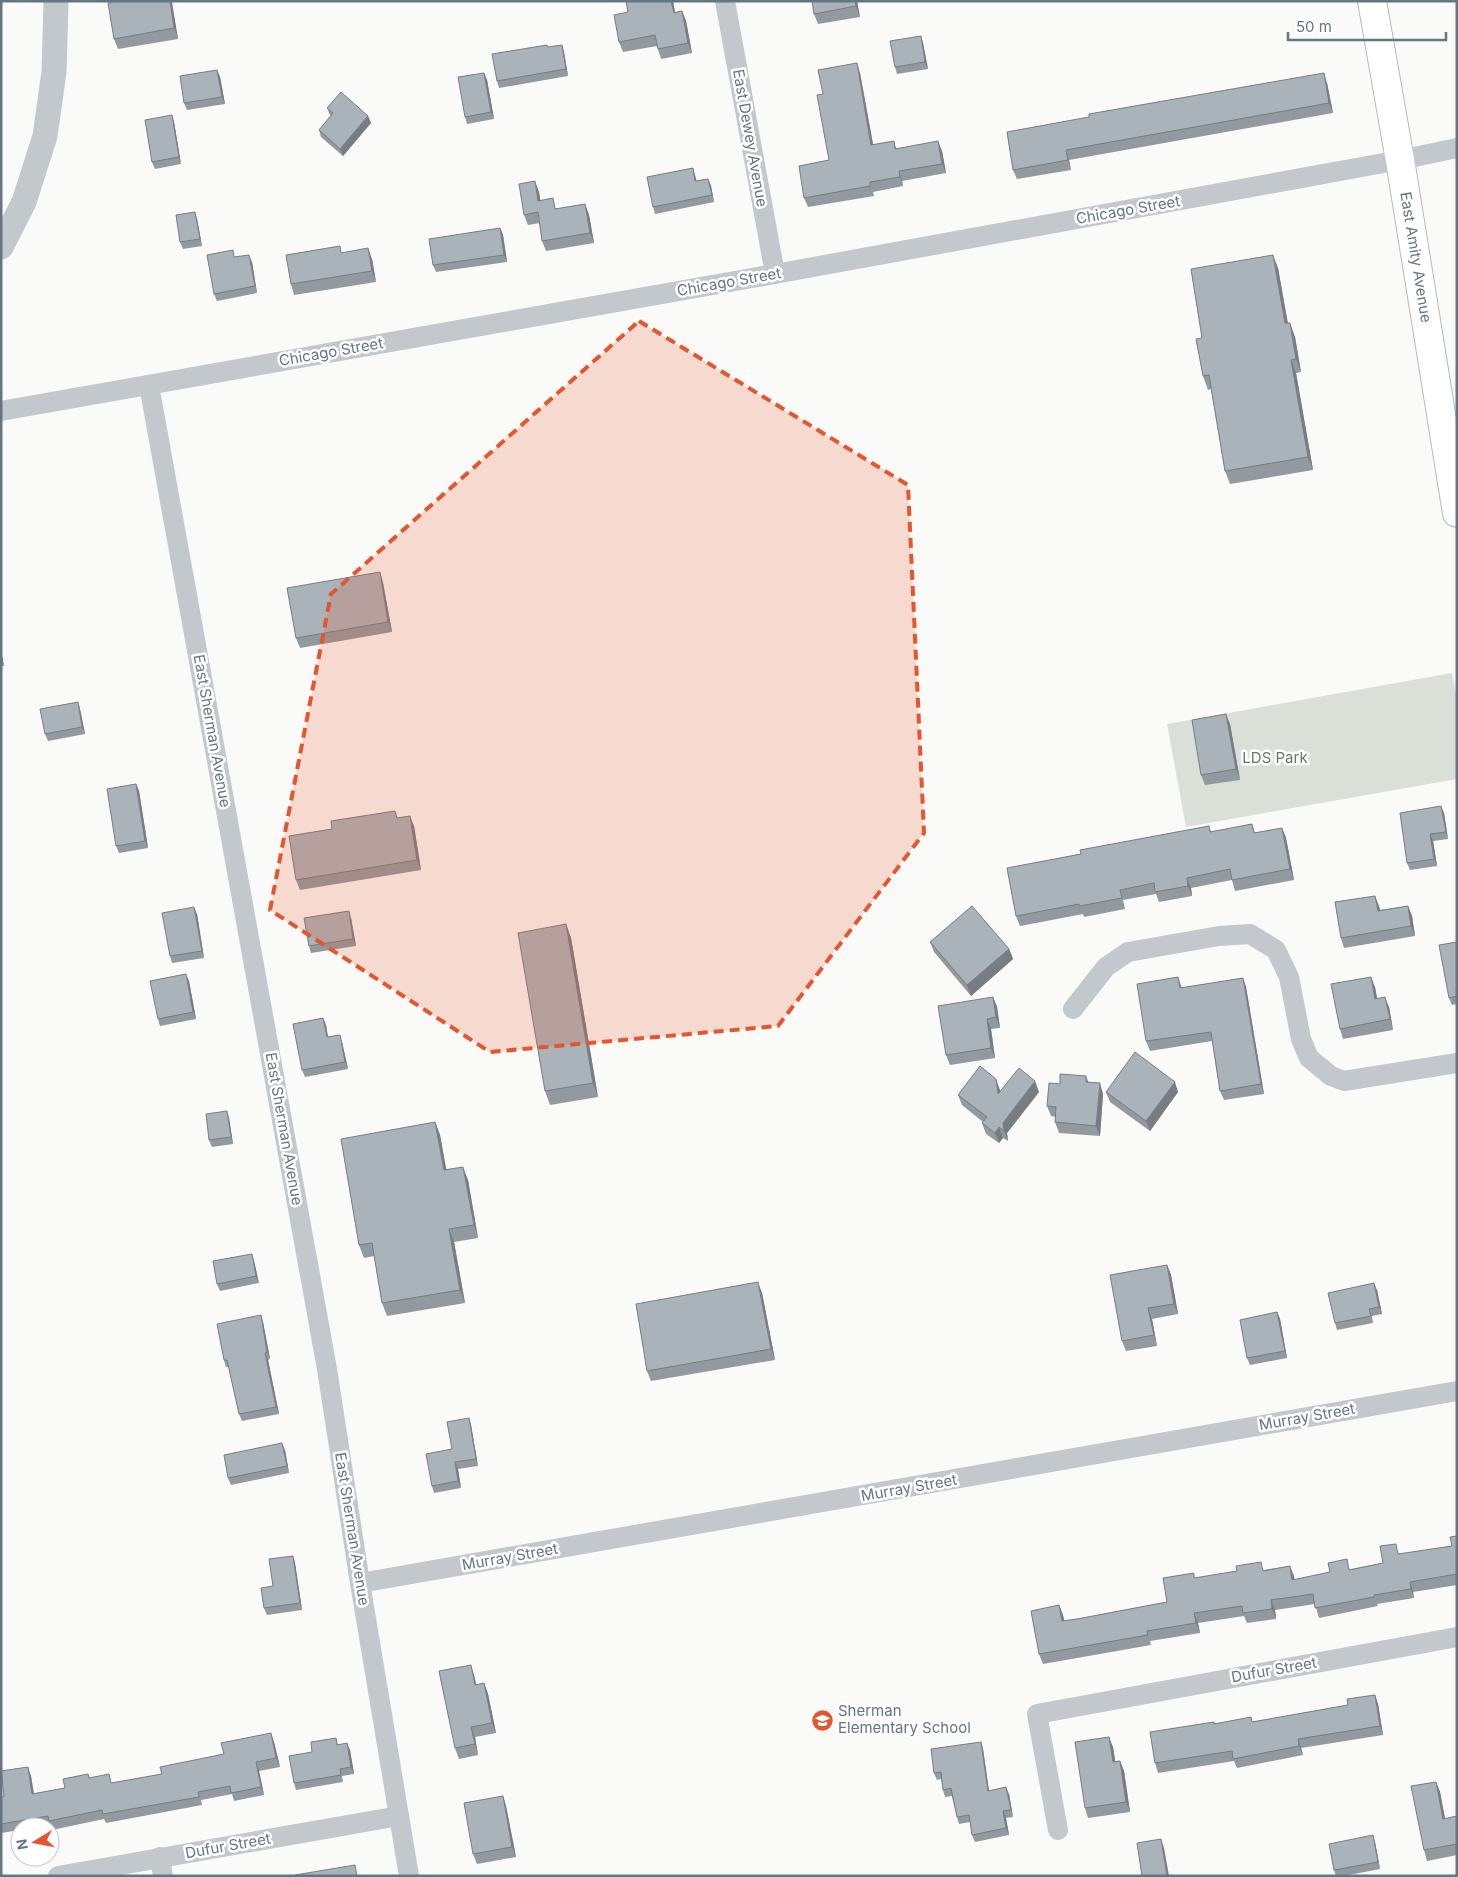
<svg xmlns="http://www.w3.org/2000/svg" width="1458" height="1877" font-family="Inter,sans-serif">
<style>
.green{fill:#dadfd7}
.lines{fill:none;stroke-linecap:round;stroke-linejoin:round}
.secondary-casing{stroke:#b3babf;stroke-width:30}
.minor{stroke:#c3c8cc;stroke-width:20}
.tertiary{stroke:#c3c8cc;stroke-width:25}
.secondary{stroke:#fff;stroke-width:28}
.wall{fill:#929a9f}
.shaded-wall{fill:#777d82}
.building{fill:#aab3b9;stroke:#777d82}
.marked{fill:#e4572e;fill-opacity:0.2;stroke:#e4572e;stroke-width:4;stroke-dasharray:10 6;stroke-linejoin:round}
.labels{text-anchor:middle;stroke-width:5;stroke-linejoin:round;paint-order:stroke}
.street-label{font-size:15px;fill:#657683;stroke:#fff}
.park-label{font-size:15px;fill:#687a64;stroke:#fff}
.poi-label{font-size:15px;fill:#657683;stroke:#fff;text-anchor:start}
</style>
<rect width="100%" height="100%" fill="#fafaf8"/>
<path class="green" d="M1452,673l5,27v79l-271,48 -19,-103z"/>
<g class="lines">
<defs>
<g id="secondary">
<path id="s1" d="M1372,1l28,159 57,353"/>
</g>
</defs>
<use href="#secondary" class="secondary-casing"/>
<g class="minor">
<path d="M725,1l50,273"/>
<path d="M149,385l178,984 33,214 49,293"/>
<path d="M1,411l774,-137 625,-114 57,-12"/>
<path d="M1073,1009l33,-42 22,-15 91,-16 31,-2 26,16 13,27 12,62 8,19 22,18 13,5 113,-18"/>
<path d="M360,1583l1097,-192"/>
<path d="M1058,1830l-21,-116 420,-77"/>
<path d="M160,1857l3,19"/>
<path d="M58,1876l341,-60"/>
</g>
<path class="tertiary" d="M1,247l23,-45 21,-66 9,-64 2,-71"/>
<use href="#secondary" class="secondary"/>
</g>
<g class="wall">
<path d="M171,1l7,38 -60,10 -4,-10z"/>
<path d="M626,1h47l2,11 7,-1 4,10 6,32 -31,6 -4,-13 -34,6 -4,-10 9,-30z"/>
<path d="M857,1l3,16 -42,7 -4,-10z"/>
<path d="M921,36l2,7 5,26 -31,5 -2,-7z"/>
<path d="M562,45l2,7 4,24 -69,12 -2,-7z"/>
<path d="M217,70l3,7 5,27 -38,6 -3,-7z"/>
<path d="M484,73l3,7 7,39 -27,5 -2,-7z"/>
<path d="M860,73l13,72 21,-4 2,7 46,3 4,22 -44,8 1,5 -30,6 1,4 -66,11 -4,-9 25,-38 -6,-66z"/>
<path d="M1327,83l6,30 -264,47 2,10 -54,9 -4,-9 -6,-38z"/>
<path d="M327,108l41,8 3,7 -28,33 -22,-19 -2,-7 12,-14 -1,-1z"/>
<path d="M172,115l2,7 7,42 -26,5 -3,-7z"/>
<path d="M695,175l1,6 12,-2 3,7 3,16 -59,12 -2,-7z"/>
<path d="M539,192l1,8 17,9 28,-5 4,11 5,28 -48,8 -4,-10 -2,-18 -12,2 -4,-10z"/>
<path d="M197,219l5,27 -19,3 -3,-7z"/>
<path d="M500,228l3,7 4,27 -71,10 -3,-7z"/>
<path d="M342,253l30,6 4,23 -82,13 -3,-11z"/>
<path d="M236,257l16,5 5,31 -40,8 -3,-7z"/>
<path d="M1278,268l10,55 7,14 6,35 -5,1 17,97 -83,14 -5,-13 -14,-82 -3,1 -5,-14 -1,-38z"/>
<path d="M380,572l3,11 9,49 -92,16 -4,-10z"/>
<path d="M1,651l3,15h-3z"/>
<path d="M78,702l2,7 5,25 -37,7 -3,-7z"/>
<path d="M1230,724l10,56 -35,5 -4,-10z"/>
<path d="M136,784l3,7 9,57 -29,5 -3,-7z"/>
<path d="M1444,813l4,26 -15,2 4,25 -27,4 -3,-7z"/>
<path d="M398,818l16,8 7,44 -121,20 -4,-10z"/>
<path d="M1252,824l3,9 27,-5 4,10 8,42 -59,11 -3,-11 -41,8 1,8 -33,6 -3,-8 -33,6 2,9 -41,8 -1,-3 -63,12 -4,-10 65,-62 128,-28 2,6z"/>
<path d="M1379,906l1,4 28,-4 4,10 3,20 -71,12 -3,-10z"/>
<path d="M197,914l7,44 -32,5 -2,-7z"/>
<path d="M351,918l5,28 -45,7 -2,-7z"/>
<path d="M566,924l5,14 27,159 -48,8 -5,-14z"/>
<path d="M930,942l79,7 4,10 -42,37 -37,-44z"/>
<path d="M1457,942v62l-5,1 -3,-7z"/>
<path d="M1178,977l4,11 61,-10 3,9 18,107 -40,6 -4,-9 -8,-50 -62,10 -4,-10z"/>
<path d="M189,981l7,38 -36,7 -2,-7z"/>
<path d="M1375,987l2,11 12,9 4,23 -50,9 -3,-10z"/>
<path d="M993,997l4,10 3,21 -9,1 4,29 -45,7 -4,-10z"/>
<path d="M323,1018l3,7 2,12 14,5 6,27 -43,8 -3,-7z"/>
<path d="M1086,1076l3,7 14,11 -3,42 -41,-3 -4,-11 1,-5 -5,-1 -4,-10 13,-22z"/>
<path d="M1000,1090v1l39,1 -32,41 1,8 -5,-3 -4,5 -13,-9 -4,-11 1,-1 -21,-17 -4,-10z"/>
<path d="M1106,1092h72l-28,39 -40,-29z"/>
<path d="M229,1118l4,26 -21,3 -3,-7z"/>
<path d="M435,1122l5,13 6,35 22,10 10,58 -24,4 11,61 -78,13 -5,-13 -8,-47 -10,2 -5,-13z"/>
<path d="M254,1261l5,22 -39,8 -3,-7z"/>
<path d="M1167,1265l4,10 7,39 -26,5 5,27 -31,5 -4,-10z"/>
<path d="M1377,1290l5,24 -10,2 1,7 -36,7 -2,-7z"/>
<path d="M762,1293l13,67 -124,21 -4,-10z"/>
<path d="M1277,1312l3,7 7,39 -37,7 -3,-7z"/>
<path d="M263,1322l7,37 -2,1 11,54 -37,7 -3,-7 -10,-47h-3l-2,-7z"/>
<path d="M469,1418l2,7 7,41 -20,3 3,19 -27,5 -2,-7z"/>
<path d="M285,1450l4,23 -58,12 -3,-7z"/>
<path d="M1457,1536v49l-44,7 1,6 -37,6 1,2 -59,12 -4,-14 -40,6 1,9 -29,4 -3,-7 -46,7 2,10 -50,8 1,4 -108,19 -4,-10 20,-49 4,10 1,6 13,-2 90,-17 28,-24 69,-8 26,-4 4,14 89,-17 17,-9 52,-8z"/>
<path d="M293,1556l2,7 7,47 -35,5 -3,-7 9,-22z"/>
<path d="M474,1675l2,10 8,-2 4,11 8,39 -21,4 3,18 -19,4 -4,-11z"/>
<path d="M1375,1695l3,9 5,31 -82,13 2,7 -66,13 -3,-7 -76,12 -3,-10 59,-39 39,-2 95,-17z"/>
<path d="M336,1738l2,7 12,5 4,24 -12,2 1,6 -47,8 -2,-7 18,-31z"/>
<path d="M274,1742l6,25 -21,4 5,24 -30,6 -2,-7 -31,6 1,5 -96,18 -2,-4 -52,11 -2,-5 -12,2h-18v3l-19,3v-36l3,-1 27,-20 3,18 31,-6 23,-14 1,4 23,5 50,-9 62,-20z"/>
<path d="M981,1742l2,7 6,42 20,3 4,23 -7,1 3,17 -34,7 -3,-7 -2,-13 -11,2 -2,-7 -5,-21 -7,1 -2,-7 -2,-11 -4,1 -3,-7z"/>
<path d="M1113,1747l2,14h5l4,10 6,41 -42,6 -3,-10z"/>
<path d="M1436,1782l4,10 5,27 12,-3v39l-30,6 -3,-11z"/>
<path d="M503,1796l3,10 10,51 -39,7 -4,-10z"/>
<path d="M1375,1842l5,27 -36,7h-8l-2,-6z"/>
</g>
<g class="shaded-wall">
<path d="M170,1h1l1,1 6,37 -4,-11z"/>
<path d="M671,1h2l4,22 -3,-10z"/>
<path d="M855,1h2l3,16 -4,-11z"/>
<path d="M682,11l4,10 6,32 -4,-10z"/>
<path d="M921,36l2,7 5,26 -3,-7z"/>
<path d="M562,45l2,7 4,24 -2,-7z"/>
<path d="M857,63l3,10 15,82 -4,-10z"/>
<path d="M217,70l3,7 5,27 -3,-7z"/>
<path d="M484,73l3,7 7,39 -3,-7z"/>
<path d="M1324,73l3,10 6,30 -4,-10z"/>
<path d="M172,115l2,7 7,42 -2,-7z"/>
<path d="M368,116l3,7 -28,33 -3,-7z"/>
<path d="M938,141l4,10 4,22 -4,-9z"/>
<path d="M1066,150l3,10 2,10 -3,-10z"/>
<path d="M693,168l2,7 3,13 -3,-7z"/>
<path d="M899,171l3,10 1,5 -3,-9z"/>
<path d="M708,179l3,7 3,16 -2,-7z"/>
<path d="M535,181l4,11 3,19 -4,-10z"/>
<path d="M585,204l4,11 5,28 -4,-10z"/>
<path d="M195,212l2,7 5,27 -2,-7z"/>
<path d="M500,228l3,7 4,27 -3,-7z"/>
<path d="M368,248l4,11 4,23 -4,-11z"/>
<path d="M249,255l3,7 5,31 -2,-7z"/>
<path d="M1273,255l5,13 12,69 -5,-14z"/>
<path d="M1290,323l5,14 6,35 -5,-13z"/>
<path d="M1291,360l5,13 17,97 -5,-13z"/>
<path d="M380,572l3,11 9,49 -4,-10z"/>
<path d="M1,651l3,15 -3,-7z"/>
<path d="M78,702l2,7 5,25 -3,-7z"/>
<path d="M1226,714l4,10 10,56 -4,-11z"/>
<path d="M136,784l3,7 9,57 -3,-7z"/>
<path d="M1441,806l3,7 4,26 -2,-7z"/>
<path d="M410,816l4,10 7,44 -4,-10z"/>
<path d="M1282,828l4,10 8,42 -4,-11z"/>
<path d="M1430,834l3,7 4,25 -3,-7z"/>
<path d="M1187,878l4,10 1,8 -4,-10z"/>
<path d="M1375,896l4,10 3,15 -4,-10z"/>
<path d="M1408,906l4,10 3,20 -4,-10z"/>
<path d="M194,907l3,7 7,44 -2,-7z"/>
<path d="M349,911l2,7 5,28 -3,-7z"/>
<path d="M566,924l5,14 27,159 -5,-14z"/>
<path d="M1009,949l4,10 -42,37 -4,-11z"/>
<path d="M186,974l3,7 7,38 -3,-7z"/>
<path d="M1371,977l4,10 4,22 -4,-10z"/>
<path d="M1243,978l3,9 18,107 -3,-10z"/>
<path d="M993,997l4,10 3,21 -4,-11z"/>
<path d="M1385,997l4,10 4,23 -3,-11z"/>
<path d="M323,1018l3,7 3,19 -2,-7z"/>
<path d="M987,1019l4,10 4,29 -4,-10z"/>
<path d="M340,1035l2,7 6,27 -3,-7z"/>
<path d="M996,1079l4,11 2,14 -4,-10z"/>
<path d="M1035,1081l4,11 -32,41 1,8 -4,-10 -1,-8z"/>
<path d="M1175,1082l3,10 -28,39 -4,-10z"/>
<path d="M1100,1083l3,11 -3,42 -4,-10z"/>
<path d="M227,1111l2,7 4,26 -2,-7z"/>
<path d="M435,1122l5,13 9,49 -5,-14z"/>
<path d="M999,1127l4,11 -4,5 -4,-10z"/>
<path d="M463,1167l5,13 10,58 -4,-13z"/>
<path d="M449,1229l5,13 11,61 -5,-13z"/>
<path d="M252,1254l2,7 5,22 -3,-7z"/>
<path d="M1167,1265l4,10 7,39 -4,-10z"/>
<path d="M758,1282l4,11 13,67 -4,-11z"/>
<path d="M1374,1283l3,7 5,24 -3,-7z"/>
<path d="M1148,1308l4,11 5,27 -3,-11z"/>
<path d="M1277,1312l3,7 7,39 -2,-7z"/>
<path d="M261,1315l2,7 7,37 -3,-7z"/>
<path d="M265,1353l3,7 11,54 -3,-7z"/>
<path d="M469,1418l2,7 7,41 -2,-7z"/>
<path d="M282,1443l3,7 4,23 -2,-7z"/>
<path d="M455,1462l3,7 3,19 -3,-7z"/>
<path d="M293,1556l2,7 7,47 -2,-7z"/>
<path d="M1290,1566l4,10 2,14 -4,-10z"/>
<path d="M1410,1582l3,10 1,6 -3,-9z"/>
<path d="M1271,1600l4,10 1,9 -4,-10z"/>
<path d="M1059,1605l4,10 3,16 -4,-10z"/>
<path d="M1194,1613l4,10 2,10 -4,-10z"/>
<path d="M471,1665l3,10 5,21 -4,-11z"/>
<path d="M484,1683l4,11 8,39 -4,-10z"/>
<path d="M1375,1695l3,9 5,31 -3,-9z"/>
<path d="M471,1727l4,10 3,18 -3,-11z"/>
<path d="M271,1733l3,9 6,25 -4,-9z"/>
<path d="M1109,1737l4,10 4,25 -4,-10z"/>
<path d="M1298,1739l3,9 2,7 -4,-9z"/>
<path d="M981,1742l2,7 7,49 -2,-7z"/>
<path d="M347,1743l3,7 4,24 -3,-7z"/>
<path d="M1120,1761l4,10 6,41 -4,-10z"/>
<path d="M256,1762l3,9 5,24 -3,-8z"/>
<path d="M28,1767l3,9 4,27 -3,-9z"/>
<path d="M1436,1782l4,10 7,37 -4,-10z"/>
<path d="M1006,1787l3,7 4,23 -2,-7z"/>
<path d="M503,1796l3,10 10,51 -4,-10z"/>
<path d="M1003,1811l3,7 3,17 -3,-7z"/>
<path d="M1373,1835l2,7 5,27 -2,-7z"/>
<path d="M1161,1839l3,9 5,28h-2z"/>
</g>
<g class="building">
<path d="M116,1h54l4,27 -60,11 -6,-36z"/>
<path d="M626,1h45l3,12 8,-2 6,32 -30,6 -3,-14 -36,7 -5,-27 14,-3z"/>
<path d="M812,1h43l1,5 -42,8z"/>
<path d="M921,36l4,26 -30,5 -5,-26z"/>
<path d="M547,45l1,2 14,-2 4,24 -69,12 -5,-27z"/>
<path d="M857,63l14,82 23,-4 1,8 43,-8 4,23 -43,7 1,6 -30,5v4l-66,12 -5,-32 30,-6 -12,-65 6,-1 -5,-24z"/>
<path d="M217,70l5,27 -38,6 -4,-27z"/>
<path d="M484,73l7,39 -26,5 -7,-40z"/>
<path d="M1324,73l5,30 -263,47 2,10 -55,10 -6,-38 82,-15v-3z"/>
<path d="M341,92l27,24 -28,33 -21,-19 14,-17 -6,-5z"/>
<path d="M172,115l7,42 -27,5 -7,-42z"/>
<path d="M693,168l2,13 13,-2 4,16 -59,12 -6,-30z"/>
<path d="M535,181l3,20 15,-3 2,11 30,-5 5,29 -48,8 -4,-29 -14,3 -5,-31z"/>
<path d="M195,212l5,27 -20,3 -4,-27z"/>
<path d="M500,228l4,27 -71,10 -4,-26z"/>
<path d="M340,246l1,7 27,-5 4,23 -81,13 -5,-29z"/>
<path d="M233,250l1,7 15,-2 6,31 -41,8 -7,-39z"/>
<path d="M1273,255l12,68h5l6,36 -5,1 17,97 -83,14 -16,-96 -6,1 -7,-37 6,-1 -11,-69z"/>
<path d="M380,572l8,50 -92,16 -9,-50z"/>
<path d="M78,702l4,25 -37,7 -5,-25z"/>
<path d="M1226,714l10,55 -35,6 -9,-55z"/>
<path d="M136,784l9,57 -29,5 -9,-57z"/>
<path d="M1441,806l5,26 -16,2 4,25 -27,4 -7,-50z"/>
<path d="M395,811l2,7 13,-2 7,44 -121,20 -7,-44 43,-7 -1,-8z"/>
<path d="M1252,824l2,9 28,-5 8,41 -58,11 -2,-11 -43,9 1,8 -33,6 -1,-9 -34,7 2,8 -42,8 -1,-2 -63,12 -9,-48 74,-14 -1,-4 129,-24 1,6z"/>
<path d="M1375,896l3,15 30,-5 3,20 -70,12 -6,-36z"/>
<path d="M972,906l37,43 -42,36 -37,-43z"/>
<path d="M194,907l8,44 -32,5 -8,-43z"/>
<path d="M349,911l4,28 -44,7 -5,-28z"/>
<path d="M566,924l27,159 -48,8 -27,-158z"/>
<path d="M1457,942v54l-8,2 -10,-53z"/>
<path d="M186,974l7,38 -35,7 -8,-38z"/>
<path d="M1178,977l2,11 63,-10 18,106 -41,7 -9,-59 -65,9 -9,-57z"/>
<path d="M1371,977l4,22 10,-2 5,22 -50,10 -9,-45z"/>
<path d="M993,997l3,20 -9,2 4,29 -45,7 -8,-49z"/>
<path d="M323,1018l4,19 13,-2 5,27 -43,8 -9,-46z"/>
<path d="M1135,1052l40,30 -29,39 -40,-29z"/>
<path d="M980,1066l16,13 2,15 21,-26 16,13 -32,42 1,8 -5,-4 -4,6 -13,-10 5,-6 -29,-22z"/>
<path d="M1060,1074l26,2v6l14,1 -4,43 -41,-4 1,-15 -9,-1 2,-23 11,1z"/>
<path d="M227,1111l4,26 -22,3 -3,-26z"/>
<path d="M435,1122l9,48 19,-3 11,58 -25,4 11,61 -78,13 -10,-60 -13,2 -18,-106z"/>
<path d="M252,1254l4,22 -39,8 -4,-23z"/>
<path d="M1167,1265l7,39 -26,4 6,27 -32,6 -12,-66z"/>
<path d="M758,1282l13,67 -124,22 -11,-67z"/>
<path d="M1374,1283l5,24 -10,2 2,7 -36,7 -7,-30z"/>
<path d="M1277,1312l8,39 -38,7 -7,-38z"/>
<path d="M261,1315l6,37 -2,1 11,54 -37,7 -12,-54h-3l-7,-36z"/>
<path d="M469,1418l7,41 -21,3 3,19 -26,5 -6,-32 26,-5 -5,-27z"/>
<path d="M282,1443l5,23 -59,12 -4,-23z"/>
<path d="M1457,1536v38l-47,8 1,7 -37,6v2l-59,11 -2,-14 -42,6 1,9 -29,4 -1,-7 -48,7 2,10 -49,8 1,4 -109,19 -8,-43 28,-6 3,16 15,-2 90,-17 -4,-24 31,-5v5l43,-7 -1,-5 25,-4 2,9 27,-5 2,14 38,-8 -2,-9 19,-4 2,11 34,-7 -3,-17 16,-2 2,10 54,-8 -2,-9z"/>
<path d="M293,1556l7,47 -36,5 -3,-20 12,-2 -4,-27z"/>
<path d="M471,1665l4,20 9,-2 8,40 -21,4 4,17 -20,4 -16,-77z"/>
<path d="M1375,1695l5,31 -82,13 1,7 -66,13 -1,-8 -77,12 -5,-31 64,-10v2l37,-7 1,5 96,-17 -1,-6z"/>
<path d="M271,1733l5,25 -20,4 5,25 -30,6 -1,-7 -32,6 1,5 -96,17 -1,-4 -53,11 -1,-5 -47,8v-27l3,-1 -3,-25 27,-4 4,27 33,-6 -2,-9 25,-5 1,4 20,-4 2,9 51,-9 -2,-7 64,-13 -3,-11z"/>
<path d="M1109,1737l4,25 7,-1 6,41 -41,6 -10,-66z"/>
<path d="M336,1738l1,7 10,-2 4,24 -11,2 1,6 -47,8 -5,-27 23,-4 -1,-10z"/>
<path d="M981,1742l7,49 18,-4 5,23 -8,1 3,17 -34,7 -3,-20 -12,2 -6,-29 -8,2 -2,-18 -7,1 -3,-24z"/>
<path d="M1436,1782l7,37 14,-3v28l-33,6 -13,-64z"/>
<path d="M503,1796l9,51 -39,7 -9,-51z"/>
<path d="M1373,1835l5,27 -44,8 -5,-26z"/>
<path d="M1161,1839l6,37h-25l-5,-33z"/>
<path d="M355,1865l2,11h-62v-1z"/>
</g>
<path class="marked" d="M639,321l269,164 16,348 -146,193 -288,26 -220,-142 61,-316z"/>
<defs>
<symbol id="school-disc" viewBox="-11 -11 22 22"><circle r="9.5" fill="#e4572e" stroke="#fff"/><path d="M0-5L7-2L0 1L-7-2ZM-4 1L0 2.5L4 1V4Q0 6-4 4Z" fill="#fff"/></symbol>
</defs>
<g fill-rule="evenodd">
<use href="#school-disc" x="810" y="1708" width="25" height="25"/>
</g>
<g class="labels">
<g class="street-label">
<text transform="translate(750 138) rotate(80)" y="5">East Dewey Avenue</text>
<text transform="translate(1128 210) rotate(-10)" y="5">Chicago Street</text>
<text dy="5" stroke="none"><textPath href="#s1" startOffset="260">East Amity Avenue</textPath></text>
<text transform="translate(729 282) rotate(-10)" y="5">Chicago Street</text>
<text transform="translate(331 352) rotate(-10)" y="5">Chicago Street</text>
<text transform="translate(212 731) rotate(80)" y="5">East Sherman Avenue</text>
<text transform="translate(284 1129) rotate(80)" y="5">East Sherman Avenue</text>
<text transform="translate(1307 1417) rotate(-10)" y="5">Murray Street</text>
<text transform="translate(909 1488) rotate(-10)" y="5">Murray Street</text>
<text transform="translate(352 1529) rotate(81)" y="5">East Sherman Avenue</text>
<text transform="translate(510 1557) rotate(-10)" y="5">Murray Street</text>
<text transform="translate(1274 1670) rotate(-10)" y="5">Dufur Street</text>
<text transform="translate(228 1846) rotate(-10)" y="5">Dufur Street</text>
</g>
<g class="park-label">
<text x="1275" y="763">LDS Park</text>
</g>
<g class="poi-label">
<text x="838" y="1716">Sherman<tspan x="838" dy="17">Elementary School</tspan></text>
</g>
</g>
<rect width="1458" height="1877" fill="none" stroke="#657683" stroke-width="5"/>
<g transform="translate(35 1842) rotate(260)"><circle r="24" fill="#ffffff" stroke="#c1c8cd"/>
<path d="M0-4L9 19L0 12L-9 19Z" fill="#e4572e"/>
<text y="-8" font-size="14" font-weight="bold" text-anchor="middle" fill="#657683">N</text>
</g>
<path d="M1288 32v8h158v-8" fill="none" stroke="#657683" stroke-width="2.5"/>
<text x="1296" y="32" font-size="15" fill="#657683" stroke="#ffffff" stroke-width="4" paint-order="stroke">50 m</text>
</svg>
